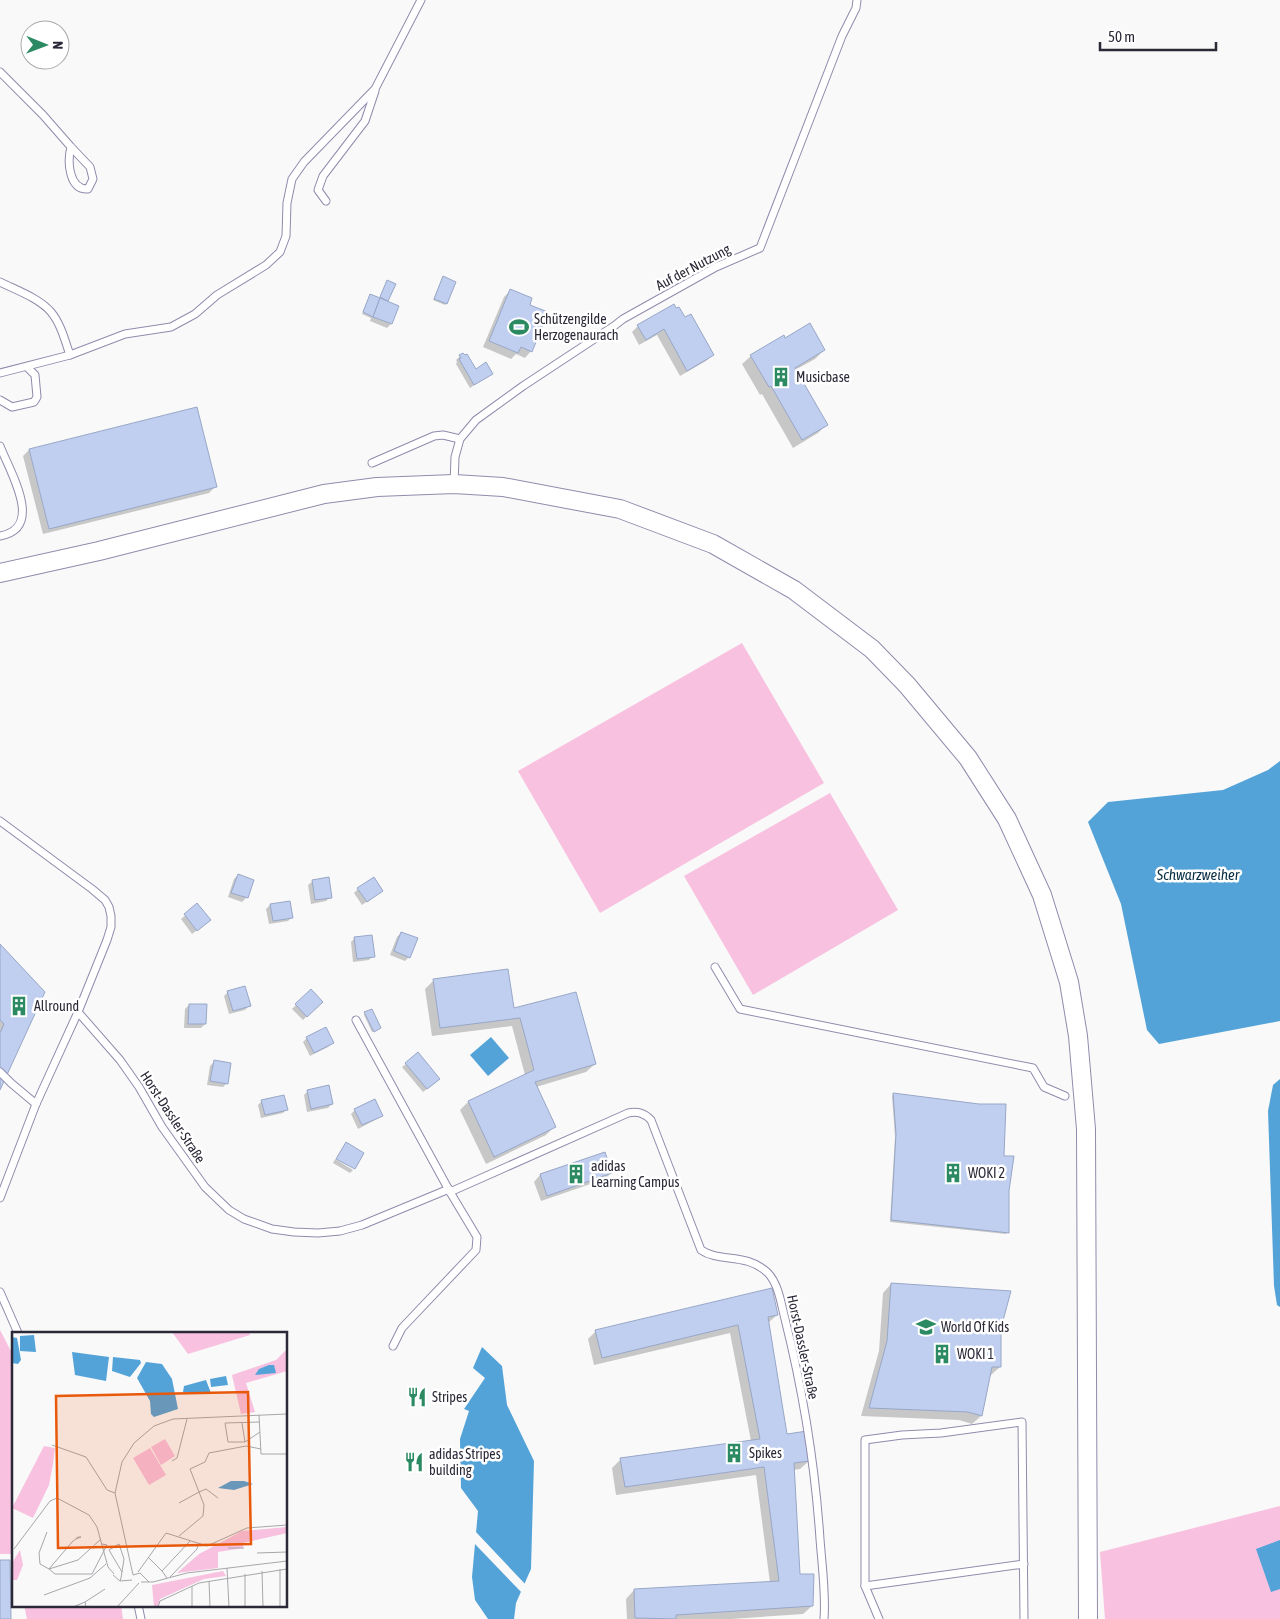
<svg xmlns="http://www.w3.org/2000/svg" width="1280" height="1619" font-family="'Asap Condensed',sans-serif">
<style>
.green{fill:#f8c1e0}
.water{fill:#53a3d8}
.pier{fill:#f9f9f9}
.shadow{fill:#0003}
.building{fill:#c0cff0;stroke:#98a7c7}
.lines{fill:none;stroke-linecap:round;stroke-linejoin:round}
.service-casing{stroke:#908bac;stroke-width:9}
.tertiary-casing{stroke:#908bac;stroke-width:20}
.service{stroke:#fff;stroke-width:7}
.tertiary{stroke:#fff;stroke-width:18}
.labels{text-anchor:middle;stroke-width:5;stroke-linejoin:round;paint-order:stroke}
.street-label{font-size:14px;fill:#2b2937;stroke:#fff}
.poi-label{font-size:14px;fill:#2b2937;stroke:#fff;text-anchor:start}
.water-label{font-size:15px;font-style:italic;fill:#0a2f44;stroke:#fff}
.inset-road{fill:none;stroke:#a7a6ab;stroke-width:1}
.view{fill:#e8590c;fill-opacity:0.15;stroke:#e8590c;stroke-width:2.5}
.inset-edge{fill:none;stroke:#2b2937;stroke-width:2.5}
</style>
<rect width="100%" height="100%" fill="#f9f9f9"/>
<g class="green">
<path d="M742,643l82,140 -224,130 -82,-142z"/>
<path d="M830,793l68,117 -145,85 -69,-119z"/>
<path d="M0,1330l14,27v197h-14z"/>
<path d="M1280,1506v113h-175l-5,-67z"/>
<path d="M24,1605h97l2,14h-96z"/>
</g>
<g class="water">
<path d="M1280,761v260l-121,23 -12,-14 -26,-126 -33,-82 20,-20 115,-12 45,-20z"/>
<path d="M491,1037l18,21 -21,18 -18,-21z"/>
<path d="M1280,1079v228l-3,-2 -3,-19 -6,-175 5,-26z"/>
<path d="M482,1347l20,19 5,39 27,56 -3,108 -15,34 -2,16h-26l-13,-19 -3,-23 6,-66 -17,-23 -1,-49 9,-28 -5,-2 21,-31 -12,-10z"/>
<path d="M1280,1540v49l-9,3 -15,-43z"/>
</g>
<path class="pier" d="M475,1531l51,54 -3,9 -50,-52z"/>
<g class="shadow">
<path d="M442,279l4,24 -1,2 -12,-5z"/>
<path d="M386,283l1,17 -1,2 5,22 -4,4 -17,-7 1,-3 -9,-4 7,-17 10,2z"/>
<path d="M510,291l18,14 3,46 -6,7 -9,-4 -5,5 -28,-12 21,-50z"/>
<path d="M674,306l38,49 -6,6 -26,15 -23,-41 -18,10 -7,-13 6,-6z"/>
<path d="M824,350l-9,9 -20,11 31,55 -8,8 -25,15 -31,-54 -2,1 -18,-31 9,-8z"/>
<path d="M460,356l15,14 17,3 -22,15 -14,-24 1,-2 -1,-2z"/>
<path d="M29,450l187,36 -7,7 -166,41 -20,-78z"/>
<path d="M238,875l15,5 -7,18 -4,4 -14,-5 6,-18z"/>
<path d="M313,881l17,16 -4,4 -15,3 -3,-19z"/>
<path d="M358,889l20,5 -16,11 -8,-12z"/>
<path d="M197,905l8,19 -13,10 -11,-15z"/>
<path d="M270,905l22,12 -4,4 -19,3 -3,-15z"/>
<path d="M401,933l8,24 -4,4 -15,-6 7,-18z"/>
<path d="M355,938l18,18 -4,4 -16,2 -2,-20z"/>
<path d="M0,946l44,46 -44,95z"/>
<path d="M434,980l79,29 82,55 -9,8 -50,15 18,40 -8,8 -60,29 -26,-54 8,-8 57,-27 -13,-49 -80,10 -7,-47z"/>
<path d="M310,991l11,11 -18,18 -11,-11z"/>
<path d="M228,992l21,14 -4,4 -16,4 -5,-18z"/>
<path d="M189,1005l16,19 -4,4h-17l1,-19z"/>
<path d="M365,1013l13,16 -6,3 -8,-17z"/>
<path d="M307,1038l25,5 -4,4 -18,9 -7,-14z"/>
<path d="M214,1062l13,21 -4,4 -16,-2 3,-19z"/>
<path d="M406,1064l29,19 -12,9 -21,-25z"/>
<path d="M308,1091l24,13 -4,4 -21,4 -3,-17z"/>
<path d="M893,1094l110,63 5,34 -1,42 -1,1 -116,-12 5,-85 -3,-41z"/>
<path d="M262,1101l25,8 -4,4 -22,5 -3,-13z"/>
<path d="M355,1110l26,5 -4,4 -19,10 -7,-15z"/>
<path d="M335,1159l18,11 -3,3 -17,-10z"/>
<path d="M611,1173l-6,6 -64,22 -7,-19 6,-7z"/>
<path d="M891,1284l109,44v39l-9,8h-2l-8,41 -9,8 -13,-4 -98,-4 18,-65 4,-58z"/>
<path d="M777,1315l-9,8 18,112 23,26 -9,8 -7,1 6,105 13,31 -9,8 -72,5h-104l-1,-20 8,-9 136,-7 -14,-108 -140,20 -4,-27 9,-9 130,-18 -21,-108 -136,32 -6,-26 8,-8z"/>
</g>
<g class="building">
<path d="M443,276l13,6 -9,22 -13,-5z"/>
<path d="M387,280l9,4 -8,17 -8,-4z"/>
<path d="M510,289l22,9 -2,7 18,7 -16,40 -11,-5 -3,6 -29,-12z"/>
<path d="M370,294l10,4 -7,19 -10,-5z"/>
<path d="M380,298l19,8 -7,18 -19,-7z"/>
<path d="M674,304l2,4 3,-1 6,10 6,-3 23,41 -27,16 -23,-42 -18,11 -9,-15z"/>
<path d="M810,323l15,27 -30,18 33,57 -26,15 -31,-54 -2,1 -19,-32 34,-20 1,3z"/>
<path d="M463,353l2,2 2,-1 9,15 10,-7 7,12 -19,11 -15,-26 2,-1 -2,-3z"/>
<path d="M197,407l20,80 -168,42 -20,-80z"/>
<path d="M238,874l16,6 -6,18 -17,-5z"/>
<path d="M329,877l3,21 -17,2 -3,-20z"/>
<path d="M374,877l9,14 -16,11 -10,-14z"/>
<path d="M290,901l3,17 -20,3 -3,-17z"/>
<path d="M197,903l14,17 -14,11 -13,-17z"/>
<path d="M401,932l17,6 -8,20 -16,-7z"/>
<path d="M372,935l3,22 -18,2 -3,-22z"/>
<path d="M0,944l45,48 -45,98v-57l4,-9 -4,-4z"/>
<path d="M508,969l6,39 62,-16 20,72 -61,18 21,45 -62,30 -26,-56 66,-31 -14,-52 -80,10 -7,-49z"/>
<path d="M245,986l6,20 -18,5 -6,-20z"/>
<path d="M311,989l12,13 -16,15 -12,-13z"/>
<path d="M189,1004h18l-1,20h-18z"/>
<path d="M372,1009l9,19 -7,4 -10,-20z"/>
<path d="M326,1027l8,16 -20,10 -8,-16z"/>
<path d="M418,1052l22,27 -13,10 -22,-26z"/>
<path d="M214,1060l17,3 -3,21 -18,-3z"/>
<path d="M329,1085l4,19 -22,5 -4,-19z"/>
<path d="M893,1093l86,11h27l-2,52h10l-5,35v42l-118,-13 5,-86z"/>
<path d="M284,1095l4,15 -23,5 -4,-15z"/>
<path d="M375,1099l8,17 -21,9 -8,-16z"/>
<path d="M346,1142l18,11 -9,16 -19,-10z"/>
<path d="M605,1152l7,21 -65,23 -7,-22z"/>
<path d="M891,1283l120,8 -10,37v39h-9l-10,49 -14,-4 -99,-4 18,-67z"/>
<path d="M772,1288l6,27 -10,2 19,117 20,-3 3,30 -16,2 6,111h14l-1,32 -137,9v4l-41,-1 -1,-29 145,-8 -15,-114 -139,20 -5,-29 140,-19 -22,-114 -136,33 -7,-28z"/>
<path d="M0,1560h10l1,59h-11z"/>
</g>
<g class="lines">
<defs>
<g id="service">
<path d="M0,72l43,43 28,32 19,20 3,12 -5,10c-19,1 -21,-27 -17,-42"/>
<path d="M326,201l-8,-11 5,-14 42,-55 10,-30"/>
<path d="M0,282c16,8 39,16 51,30 10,12 14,29 19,43"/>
<path d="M0,373l70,-18 55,-21 46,-7 24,-13 22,-19 49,-30 14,-13 6,-16 1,-33 5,-24 12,-17 71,-73 46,-89"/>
<path d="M0,400l12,7 22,-5 3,-5 -2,-22 -8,-8"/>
<path d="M0,446c10,26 45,82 0,90"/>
<path d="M372,463l62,-27 9,-1 17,4"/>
<path d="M454,484l1,-27 5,-18 16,-19 47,-34 91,-60 9,-7 93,-52 44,-19 82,-212 14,-28 1,-8"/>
<path d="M0,821l92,68 13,11 4,7 2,9v11l-4,13 -29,72 -42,92 -36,94"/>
<path d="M715,967l25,42 293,59 11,19 21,9"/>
<path d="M78,1012l42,48 19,27 23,40 43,60 24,23 15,9 28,10 22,3 24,1 22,-2 22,-6 87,-36"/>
<path d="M356,1020l94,172 178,-79c10,-2 16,0 23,7l50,130c19,13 45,2 67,23 11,12 13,31 17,46 18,72 30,146 35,220 2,27 6,54 4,80"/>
<path d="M0,1072l11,11 25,21"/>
<path d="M0,1292l18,41"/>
<path d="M393,1346l9,-18 74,-78 1,-13 -27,-45"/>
<path d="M865,1586l159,-22"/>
<path d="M138,1605l3,14"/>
<path d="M879,1619l-14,-33v-146l37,-5 39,-2 81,-11 2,197"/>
</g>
<path id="tertiary" d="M0,573l99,-22 225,-57 53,-7 77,-3 49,3 117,22 93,35 81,46 78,59 35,36 61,73 39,61 35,76 27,87 9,54 8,93 2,490"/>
</defs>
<use href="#service" class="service-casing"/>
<use href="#tertiary" class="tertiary-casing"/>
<use href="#service" class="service"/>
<use href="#tertiary" class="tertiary"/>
</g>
<defs>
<symbol id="stadium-bare" viewBox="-9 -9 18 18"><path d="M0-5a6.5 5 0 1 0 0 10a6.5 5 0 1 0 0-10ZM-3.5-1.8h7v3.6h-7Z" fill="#2c8a62" stroke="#fff" stroke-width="2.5" paint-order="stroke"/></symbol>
<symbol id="building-bare" viewBox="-9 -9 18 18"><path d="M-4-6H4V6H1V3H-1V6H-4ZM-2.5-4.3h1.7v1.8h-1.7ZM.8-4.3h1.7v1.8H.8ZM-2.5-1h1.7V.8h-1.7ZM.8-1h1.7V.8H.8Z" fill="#2c8a62" stroke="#fff" stroke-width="2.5" paint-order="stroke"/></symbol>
<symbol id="school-bare" viewBox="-9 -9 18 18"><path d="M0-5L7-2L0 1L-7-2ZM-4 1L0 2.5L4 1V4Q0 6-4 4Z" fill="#2c8a62" stroke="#fff" stroke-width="2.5" paint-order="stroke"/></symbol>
<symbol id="restaurant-bare" viewBox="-9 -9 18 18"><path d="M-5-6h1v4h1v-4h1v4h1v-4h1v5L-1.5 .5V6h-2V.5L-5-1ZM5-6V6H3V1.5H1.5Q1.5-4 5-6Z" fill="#2c8a62" stroke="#fff" stroke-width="2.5" paint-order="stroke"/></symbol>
</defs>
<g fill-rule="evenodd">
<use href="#stadium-bare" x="505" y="313" width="28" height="28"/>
<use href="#building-bare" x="767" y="363" width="28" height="28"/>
<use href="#building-bare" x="5" y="992" width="28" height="28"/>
<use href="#building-bare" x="939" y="1159" width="28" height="28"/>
<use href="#building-bare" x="562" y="1160" width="28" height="28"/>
<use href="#school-bare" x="912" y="1313" width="28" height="28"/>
<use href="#building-bare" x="928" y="1340" width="28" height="28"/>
<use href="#restaurant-bare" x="403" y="1383" width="28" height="28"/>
<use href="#building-bare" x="720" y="1439" width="28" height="28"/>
<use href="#restaurant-bare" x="400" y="1448" width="28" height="28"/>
</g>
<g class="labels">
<g class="street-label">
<text transform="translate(693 267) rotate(-28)" y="5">Auf der Nutzung</text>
<text transform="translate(173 1117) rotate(57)" y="5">Horst-Dassler-Straße</text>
<text transform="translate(803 1347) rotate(78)" y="5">Horst-Dassler-Straße</text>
</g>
<g class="poi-label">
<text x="534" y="324">Schützengilde<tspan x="534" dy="16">Herzogenaurach</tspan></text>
<text x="796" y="382">Musicbase</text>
<text x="34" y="1011">Allround</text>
<text x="591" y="1171">adidas<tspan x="591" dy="16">Learning Campus</tspan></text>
<text x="968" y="1178">WOKI 2</text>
<text x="941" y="1332">World Of Kids</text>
<text x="957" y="1359">WOKI 1</text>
<text x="432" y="1402">Stripes</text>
<text x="749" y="1458">Spikes</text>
<text x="429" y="1459">adidas Stripes<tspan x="429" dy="16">building</tspan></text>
</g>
<g class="water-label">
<text x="1198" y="880">Schwarzweiher</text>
</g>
</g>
<g transform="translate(12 1332)">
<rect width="275" height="275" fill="#f9f9f9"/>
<path d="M160,0h77l1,3 -62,19zM275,17v22l-41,12 9,29 -14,2 -9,-39 44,-15zM153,107l10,17 -14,9 -10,-18zM32,114l11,2 -2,16 -4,21 -16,33 -21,-10zM138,116l16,27 -17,10 -16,-27zM275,195v6l-44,10v5l-25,4v16l-41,5 22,-19 43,-23zM8,218l3,15 -6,15h-5v-17zM211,239l3,5 -22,3 -44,20 -2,8h-4l-2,-22z" fill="#f8c1e0"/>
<path d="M22,3l2,17 -16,-1v-15zM0,5l5,1 4,22 -3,4 -6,-1zM60,20l37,5 -3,24 -31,-6zM101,25l27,3 1,3 -11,14 -18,-6zM134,30l16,2 10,15 6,30 -24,8 -3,-3 -1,-13 -13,-23zM257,33h5l2,8 -21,2 4,-6zM214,44l2,9 -17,2 -1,-8zM194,48l5,13 -28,-1 1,-6zM219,149h13l9,3 -19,6 -16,-2z" fill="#53a3d8"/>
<path class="inset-road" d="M247,83l2,39h26M248,90l-35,1 3,19h17l15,-10M230,91l3,19M40,113l34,12 21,33 8,3M160,129l5,-3 10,-39M187,160l7,-3 12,9M167,171l20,-11 -9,-23 15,-7 4,-9 37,-7 15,3M35,200l-8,21 1,11 9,5 23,-27 6,-5h3l-5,2M167,204l24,-20 1,-11 -5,-13M216,216h16M2,217l36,-48 7,-3 32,17 8,12 11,40 6,7M245,221l30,-1M136,225l14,14M215,236l2,39M268,237v38M250,239l1,36M126,240l28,-39 41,13 40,-18 40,-3M80,242h-37l-6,-5 29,-9 23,-21M80,242l15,-29 -5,-1M233,242v33M101,243l7,6 12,-1M121,243l-18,-82 7,-31 12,-19 20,-17 19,-7 114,-5M121,243l7,-2 9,9M158,245l27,-28 1,-5M155,246l-5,-7 28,-30M108,249l1,-3 3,-19 -5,-15 -10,6 13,22M197,249l1,26M129,250h12l34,-9 100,-12M180,254v21M32,263l46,-17 16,-14M73,270l20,-13M61,275l12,-5 1,5M105,275l22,-24M146,275l2,-6 39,-18 88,-14"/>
<path class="view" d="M236,60l3,152 -193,4 -2,-152z"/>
<rect width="275" height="275" class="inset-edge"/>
</g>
<g transform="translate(45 45) rotate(91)"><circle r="24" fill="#ffffff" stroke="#aaa9af"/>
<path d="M0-4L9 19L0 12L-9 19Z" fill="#2c8a62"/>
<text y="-8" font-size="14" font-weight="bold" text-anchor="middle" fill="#2b2937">N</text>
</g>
<path d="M1100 42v8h116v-8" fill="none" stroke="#2b2937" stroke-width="2.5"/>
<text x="1108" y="42" font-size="15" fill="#2b2937" stroke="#ffffff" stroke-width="4" paint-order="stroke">50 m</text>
</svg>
